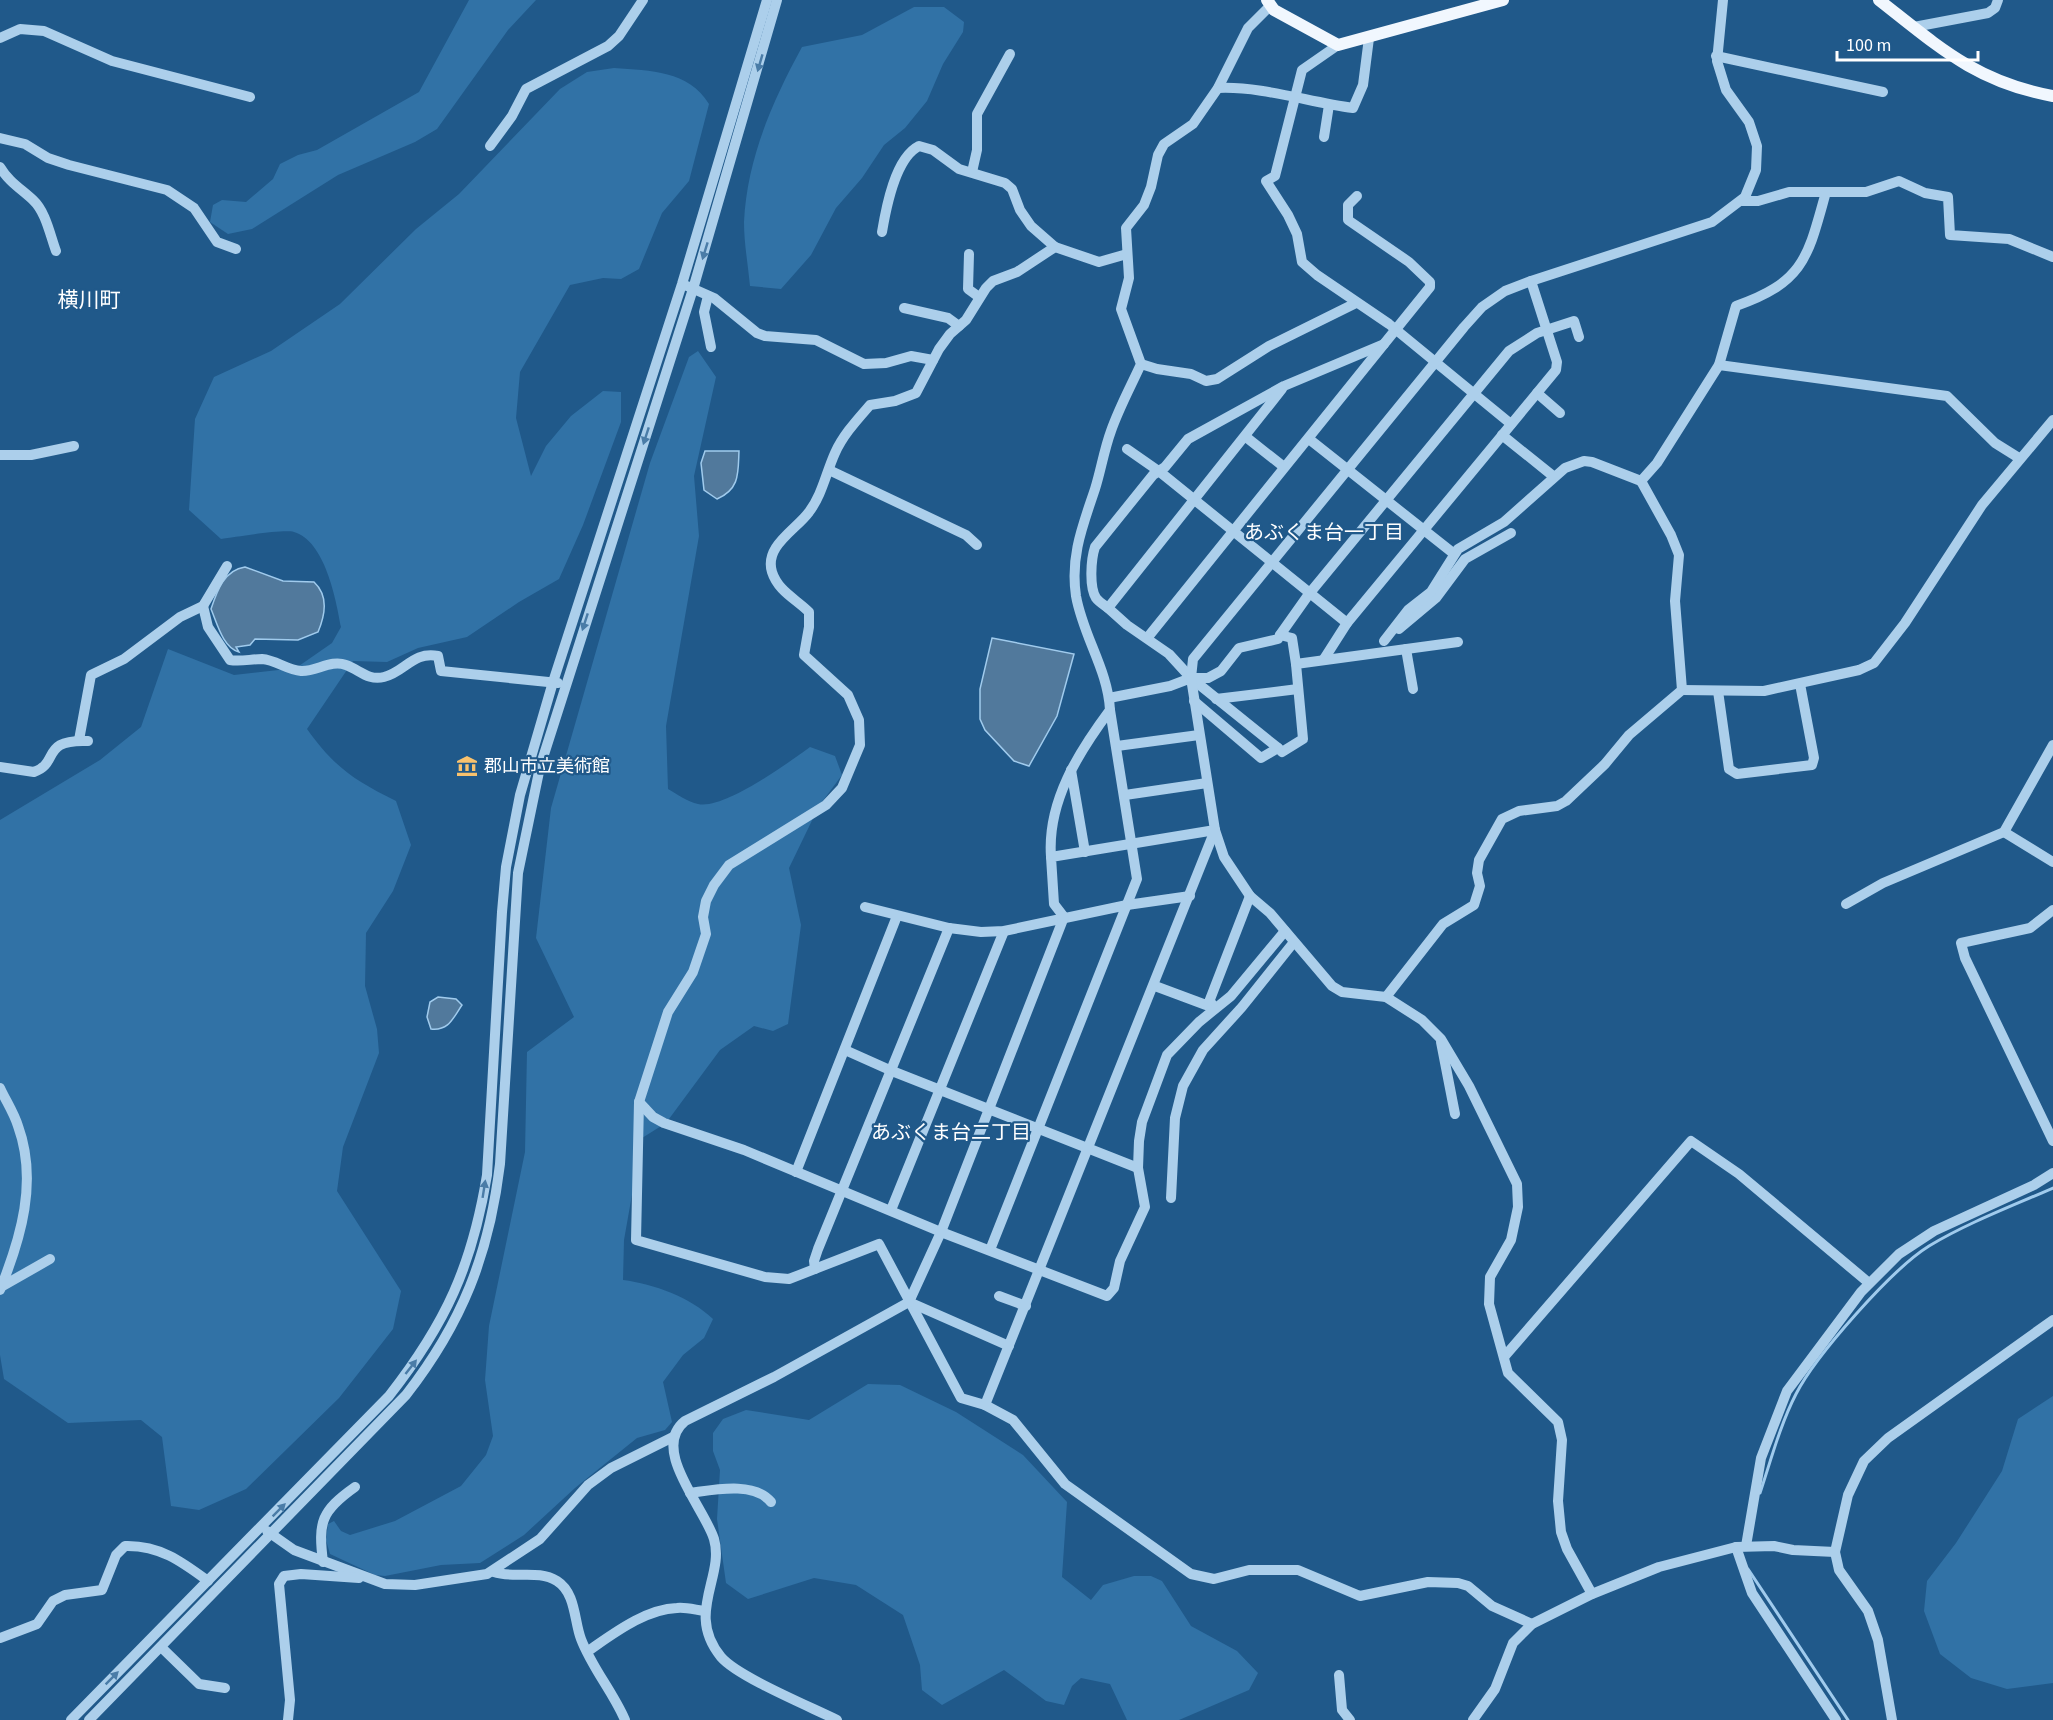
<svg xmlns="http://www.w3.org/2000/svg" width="2053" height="1720" font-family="'Source Sans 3','Noto Sans JP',sans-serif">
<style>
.green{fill:#3172a6}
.water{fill:#51799c;stroke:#a0cbed;stroke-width:1.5}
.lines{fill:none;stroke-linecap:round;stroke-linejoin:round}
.stream{stroke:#a0cbed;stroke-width:3}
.minor{stroke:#accfeb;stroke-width:10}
.major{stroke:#f1f7fe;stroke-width:12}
.oneway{fill:#4a7ca7}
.labels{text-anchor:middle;stroke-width:4.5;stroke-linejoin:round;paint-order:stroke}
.poi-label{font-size:18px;fill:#fff;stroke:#20598a;text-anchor:start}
.neighbourhood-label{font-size:20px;fill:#fff;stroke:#20598a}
.quarter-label{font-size:21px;fill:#fff;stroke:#20598a}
</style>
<rect width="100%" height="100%" fill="#20598a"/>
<g class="green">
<path d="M469,0h67l-28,30 -71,99 -22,13 -77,33 -86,54 -24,5 -18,-12 3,-17 9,-5 24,2 27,-23 7,-15 18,-9 19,-5 102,-58z"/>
<path d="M914,7h30l20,15 -1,10 -20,32 -16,37 -22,27 -21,17 -22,33 -26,30 -25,47 -30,34 -31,-3c-2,-21 -6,-43 -6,-64 3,-63 28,-120 58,-175l60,-12z"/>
<path d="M614,68c37,3 74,2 95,36l-20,77 -27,32 -23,56 -18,10 -18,-1 -33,7 -50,87 -4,46 15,58 15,-30 25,-30 32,-25 18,1v30l-38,103 -24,54 -40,23 -52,35 -49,11 -31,14 -34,-1 -46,68c28,39 47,51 89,72l15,44 -18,46 -27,42 -1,53 12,43 2,24 -36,94 -6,44 64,100 -8,38 -54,69 -93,91 -47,21 -28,-4 -9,-69 -21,-17 -73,3 -64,-44 -4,-24v-535l100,-60 41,-33 27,-78 66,26 62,-7 36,-25 9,-16c-5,-28 -16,-86 -47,-95 -11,-3 -58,5 -73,7l-32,-29 6,-91 19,-42 57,-26 69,-47 76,-75 43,-35 101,-105 27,-17z"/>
<path d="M698,351l18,26 -22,99 5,60 -33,190 2,63c9,5 20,13 30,15 26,6 90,-41 112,-57l25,9 7,19 -23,31 -30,62 12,57 -13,99 -15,7 -19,-5 -34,24 -54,73 -24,15 -18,102 -1,40c31,4 67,17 90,39l-9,19 -21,17 -20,27 9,40 -7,8 -28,8 -62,50 -51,47 -44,28 -39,2 -56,11 -10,-1 -45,-21 -4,-14 2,-16 6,-3 7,10 9,4 45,-14 66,-35 25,-31 7,-19 -8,-56 4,-54 36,-174 2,-100 47,-35 -38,-79 15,-130 99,-345 39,-106z"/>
<path d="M868,1384l32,1 56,27 67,43 44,47 -5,75 29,23 12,-15 31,-9h17l11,5 29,45 46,25 21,22 -9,17 -70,30h-52l-17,-36 -29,-6 -9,8 -8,19 -18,-4 -42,-31 -62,35 -20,-15 -2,-25 -17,-50 -47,-30 -42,-7 -66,21 -22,-16 -9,-64 3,-49 -7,-19v-18l10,-14 23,-9 63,10z"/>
<path d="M2053,1396v287l-46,6 -36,-11 -31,-24 -16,-43 3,-30 29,-38 46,-72 16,-52z"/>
</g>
<g class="water">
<path d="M705,451h34c-1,22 1,38 -22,48l-13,-9 -3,-27z"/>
<path d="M245,567l38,14 31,1c15,14 11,33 4,50l-20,8 -43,-1 -5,6 -14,2 3,5c-16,-4 -22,-29 -28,-43 6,-18 13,-39 34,-42z"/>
<path d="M992,638l82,16 -17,62 -28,50 -15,-5 -29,-31 -5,-11v-30z"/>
<path d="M438,997l18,2 6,6c-9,13 -13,26 -31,24l-4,-12 3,-15z"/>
</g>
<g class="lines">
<g class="stream">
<path d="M1760,1493c11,-33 20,-68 36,-99 20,-39 96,-125 133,-148 38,-23 83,-40 124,-58"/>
<path d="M1748,1569l100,151"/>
</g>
<g class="minor">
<path d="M1914,27l74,-14 7,-5 3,-8"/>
<path d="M0,38l20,-9 24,2 68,30 138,36"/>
<path d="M1338,45l-36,25 -27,106 -9,5 22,34 9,19 5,28 15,13 72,49 122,100"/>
<path d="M1716,56l167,36"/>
<path d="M1218,88c44,-2 90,14 135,20l10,-23 6,-47"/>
<path d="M1324,137l5,-32"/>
<path d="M0,138l25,6 23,14 21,7 98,25 27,18 23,34 19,7"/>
<path d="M490,146l22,-30 14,-27 82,-43 11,-10 24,-36"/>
<path d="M0,167c9,15 20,21 33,33 13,12 17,35 23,51"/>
<path d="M972,172l5,-22v-36l33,-60"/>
<path d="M1742,201h16l31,-9h77l33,-11 26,12 23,4 2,38 59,4 44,18"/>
<path d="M882,232c4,-24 13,-74 37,-86l14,4 26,19 46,14 7,6 8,21 11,16 24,21"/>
<path d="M969,254l-1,35 11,8"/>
<path d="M1127,254l-28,8 -44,-15 -38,25 -24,9 -7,7 -20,32 -16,14 -11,15 -23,44 -21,8 -25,4c-13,15 -27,30 -35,48 -9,20 -13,42 -26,59 -13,18 -45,34 -37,60 6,19 24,27 37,40v15l-5,28 44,40 11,25 1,25 -18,43 -16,17 -97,60 -15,20 -8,16 -3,16 3,17 -13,38 -25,40 -29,90 -3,138 129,37 24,2 90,-35 82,154 24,7 28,15 52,64 126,90 23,5 35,-9h49l62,26 68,-14 30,1 10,3 24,20 40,18"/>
<path d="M687,286l27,12 43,35 8,3 51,4 48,24 22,-1 25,-7 22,4"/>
<path d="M708,296l-4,16 7,35"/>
<path d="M904,308l44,10 11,8"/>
<path d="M1141,364l16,5 34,5 15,7 11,-2 52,-33 87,-43"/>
<path d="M1719,365l228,31 48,47 24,15"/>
<path d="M1537,393l23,20"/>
<path d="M1502,435l51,41"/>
<path d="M1246,437l38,30"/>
<path d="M1309,439l144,114"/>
<path d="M1127,449l33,23 187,151"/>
<path d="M0,455h31l43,-9"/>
<path d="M829,470l137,65 11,10"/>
<path d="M203,606l5,21 22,33c10,2 21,-1 32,-1 14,1 25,11 39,12 15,1 30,-12 45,-6 14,5 22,16 38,12 21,-5 29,-26 54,-21l3,15 117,12"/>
<path d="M1108,608c-4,-3 -9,-6 -12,-10 -7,-11 -5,-39 -1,-51l58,-72 12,-8 23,-28 96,-53 100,-42 46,-57v-5l-21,-20 -61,-42v-15l9,-9"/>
<path d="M1399,629l37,-31 29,-39 46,-26"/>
<path d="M1280,635l29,-41 200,-243 28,-18 37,-12 5,16"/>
<path d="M1148,637l236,-293"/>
<path d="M1384,641l24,-31 23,-18 27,-43 46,-27 61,-54 19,-7 8,1 49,19"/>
<path d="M1406,649l7,40"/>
<path d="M1324,659l23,-36 209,-253 1,-8 -26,-81"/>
<path d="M1682,690l82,1 95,-21 15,-7 31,-40 77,-118 71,-85"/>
<path d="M1718,691l11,78 8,5 75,-9 2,-7 -14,-74"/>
<path d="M1109,698l61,-12 21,-8h17l13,-7 18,-23 39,-9 2,-4 12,3 4,26"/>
<path d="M1216,699l82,-10"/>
<path d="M1194,701l67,57 17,-10 4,4 21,-13 -7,-75 162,-22"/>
<path d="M79,740l12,-65 33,-16 56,-42 23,-11 24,-40"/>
<path d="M1117,746l82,-11"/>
<path d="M1278,748l-87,-70 -22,-24 -42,-29 -19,-17 174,-219"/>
<path d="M0,767l34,5c26,-9 6,-33 54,-31"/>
<path d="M1071,770l14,82"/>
<path d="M1125,795l82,-12"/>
<path d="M2004,832l49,30"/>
<path d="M1051,857c-4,-55 27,-104 59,-147 -2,-40 -27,-74 -34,-114 -6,-40 7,-71 19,-107 6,-19 9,-39 16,-58 8,-23 20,-45 30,-67l-20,-55 8,-31 -3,-50 18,-23 7,-18 7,-32 6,-11 29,-20 25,-36 30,-60 22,-22"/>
<path d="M1846,904l37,-21 121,-51 49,-87"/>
<path d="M865,907l84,21 32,4 23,-1 123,-26 63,-9"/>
<path d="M2053,910l-23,18 -69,15 4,15 88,183"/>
<path d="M1064,917l-10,-13 -3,-47 164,-27"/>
<path d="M1155,986l51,19 3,-3 3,2"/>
<path d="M1386,997l57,-73 31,-19 6,-19 -3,-13 2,-13 23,-41 17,-8 38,-5 9,-5 39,-37 24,-29 53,-45 -7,-89 4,-46 -8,-20 -30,-54 16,-18 62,-98 17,-59c69,-24 72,-50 90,-114"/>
<path d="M1209,1002l41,-106"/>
<path d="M1441,1042l14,72"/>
<path d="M845,1050l47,21 246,97"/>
<path d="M0,1088c6,13 14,25 18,38 20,55 3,112 -18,164"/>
<path d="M639,1102l14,15 11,6 80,27 197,82 166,64 7,-8 6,-27 25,-54 -7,-39 1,-27 3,-19 25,-67 32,-33 32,-26 54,-65"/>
<path d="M796,1172l101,-256"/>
<path d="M1171,1198l4,-80 8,-32 20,-36 39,-43 52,-65"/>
<path d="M891,1210l113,-279"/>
<path d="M990,1250l147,-371 -27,-169"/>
<path d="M815,1269l-1,-8 4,-12 131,-321"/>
<path d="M1,1287l49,-28"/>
<path d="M999,1296l27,10"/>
<path d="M909,1302l100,44"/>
<path d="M1504,1357l187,-216 48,33 130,109"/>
<path d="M985,1405l230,-575"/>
<path d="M690,1493c23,-3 64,-12 81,9"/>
<path d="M267,1531l27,19 91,34 30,1 72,-11 53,-35 48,-54 23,-17 62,-31"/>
<path d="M1746,1546l15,-88 26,-67 74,-99 38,-38 35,-23 100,-46 19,-12"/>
<path d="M1736,1547l16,46 84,127"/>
<path d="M323,1562c-5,-40 -2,-51 32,-75"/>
<path d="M494,1572c20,7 44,-3 63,9 19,12 17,40 24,58 11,29 32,53 44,81"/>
<path d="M1592,1594l-25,-45 -6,-17 -3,-31 4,-61 -4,-18 -50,-49 -19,-69 1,-27 21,-37 7,-33 -1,-23 -48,-98 -28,-47 -19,-19 -36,-23 -44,-5 -10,-6 -62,-73 -20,-17 -26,-39 -9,-27 -24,-152 2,-19 271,-332 18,-20 23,-16 26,-10 181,-59 33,-25 11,-27 1,-24 -8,-24 -23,-32 -9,-29 6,-61"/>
<path d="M0,1638l37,-14 16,-23 12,-6 37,-5 14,-35 9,-9c34,-1 56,15 83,35"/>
<path d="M161,1647l38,37 26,4"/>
<path d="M588,1651c25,-17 57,-42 89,-43 9,-1 19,2 28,3"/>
<path d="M1339,1675l3,35 8,10"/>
<path d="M71,1720l318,-324c57,-73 83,-130 98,-221l15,-263 4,-45 14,-72 33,-113 129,-398 85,-284"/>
<path d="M89,1720l317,-325c56,-72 83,-140 94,-231l18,-291 22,-106 153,-478 84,-289"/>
<path d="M288,1720l2,-20 -11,-116 5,-8 17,-2 58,4"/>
<path d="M837,1720c-26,-13 -99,-43 -116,-63 -36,-44 4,-80 -7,-118 -10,-32 -64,-90 -29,-118l89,-44 135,-75 32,-70 123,-315"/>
<path d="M1473,1720l22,-31 18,-46 19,-19 60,-30 67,-27 77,-20 38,-1 19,4 42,2"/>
<path d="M1892,1720l-14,-80 -10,-29 -29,-41 -4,-18 13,-57 16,-34 24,-23 165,-118"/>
</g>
<g class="major">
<path d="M1267,0l7,10 64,35 165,-45"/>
<path d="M1879,0c60,47 97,82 174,96"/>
</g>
</g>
<defs><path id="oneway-solid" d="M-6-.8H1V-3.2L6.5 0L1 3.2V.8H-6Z" transform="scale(1.5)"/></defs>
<g class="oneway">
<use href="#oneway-solid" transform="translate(760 63) rotate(106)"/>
<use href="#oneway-solid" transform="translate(705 251) rotate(107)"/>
<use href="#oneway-solid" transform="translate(646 436) rotate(108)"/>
<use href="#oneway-solid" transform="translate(585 622) rotate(108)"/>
<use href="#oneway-solid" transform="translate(484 1189) rotate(-81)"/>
<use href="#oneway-solid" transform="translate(411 1367) rotate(-52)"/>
<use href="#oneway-solid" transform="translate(279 1510) rotate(-45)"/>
<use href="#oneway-solid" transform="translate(112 1678) rotate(-45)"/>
</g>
<defs>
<symbol id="museum-bare" viewBox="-9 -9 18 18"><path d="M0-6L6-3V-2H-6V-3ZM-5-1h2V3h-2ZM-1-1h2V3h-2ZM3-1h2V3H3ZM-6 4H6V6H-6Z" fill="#f9c26d" stroke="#20598a" stroke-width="2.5" paint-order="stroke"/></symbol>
</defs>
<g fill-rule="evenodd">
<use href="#museum-bare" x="452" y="751" width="30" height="30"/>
</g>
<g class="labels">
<g class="poi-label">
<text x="484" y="772">郡山市立美術館</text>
</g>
<g class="neighbourhood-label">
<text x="1324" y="539">あぶくま台一丁目</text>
<text x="951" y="1139">あぶくま台二丁目</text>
</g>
<g class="quarter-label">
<text x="89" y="307">横川町</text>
</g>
</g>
<path d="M1837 51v9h141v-9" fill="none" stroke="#ffffff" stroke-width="3"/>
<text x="1846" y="51" font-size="18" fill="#ffffff" stroke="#20598a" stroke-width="4.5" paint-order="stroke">100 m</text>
</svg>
